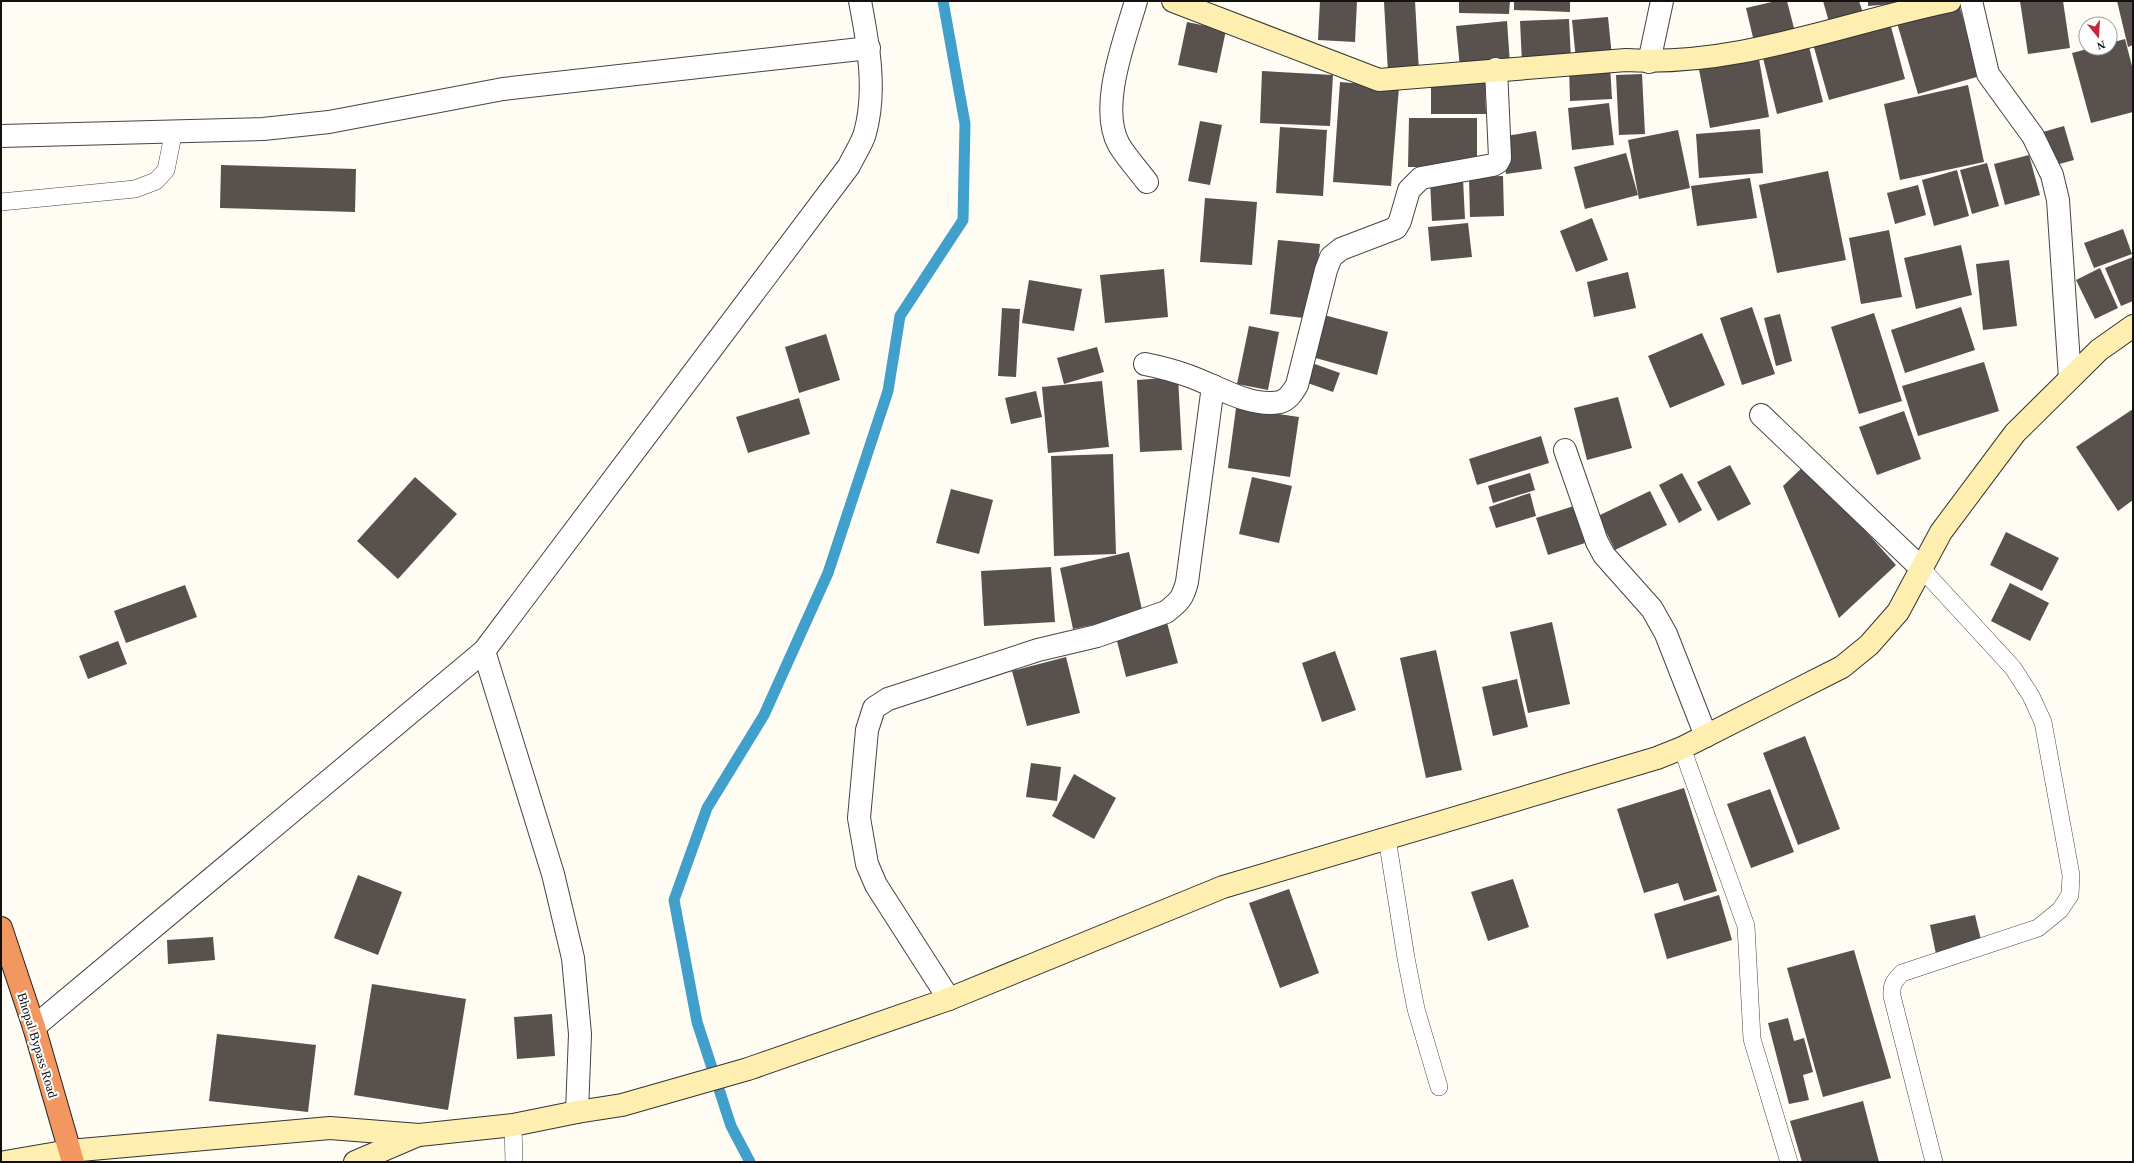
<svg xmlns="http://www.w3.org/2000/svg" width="2134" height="1163" font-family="Georgia,serif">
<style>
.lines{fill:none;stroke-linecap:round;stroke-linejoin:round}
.stream{stroke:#419fcc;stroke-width:11}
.building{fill:#59514d}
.lane-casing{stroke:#444;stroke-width:18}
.street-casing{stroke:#444;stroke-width:24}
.secondary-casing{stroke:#333;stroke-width:24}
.highway-casing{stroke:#222;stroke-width:24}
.lane{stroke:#fff;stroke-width:17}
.street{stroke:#fff;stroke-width:22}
.secondary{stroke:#feefb1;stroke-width:22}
.highway{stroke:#f2975f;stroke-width:22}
.labels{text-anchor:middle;stroke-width:4;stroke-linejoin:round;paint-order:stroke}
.street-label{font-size:13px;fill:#111;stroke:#fff}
</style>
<rect width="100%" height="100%" fill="#fffcf4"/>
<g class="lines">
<path class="stream" d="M750,1162l-19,-36 -34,-104 -23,-122 33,-92 57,-93 64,-142 60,-182 12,-75 63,-96 2,-96 -22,-123"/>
</g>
<g class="building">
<path d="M1320,1h37l-2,41 -37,-2z"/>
<path d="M1415,1l4,71 -31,1 -4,-71z"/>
<path d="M1459,1h51l-1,13 -50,-1z"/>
<path d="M1514,1h56v11l-56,-2z"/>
<path d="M1776,1h11l9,35 -41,10 -9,-38z"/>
<path d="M1823,1h36l4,12 -34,9z"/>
<path d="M1868,1h37v2l-37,3z"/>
<path d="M2020,1h43l7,47 -42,6z"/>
<path d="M2117,1h16v44l-5,2z"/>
<path d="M1959,5l21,71 -62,18 -21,-71z"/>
<path d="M1608,17l4,40 -36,3 -4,-40z"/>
<path d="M1569,19l2,41 -49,3 -2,-42z"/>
<path d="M1507,21l3,43 -50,4 -4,-42z"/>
<path d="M1187,22l39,8 -9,43 -39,-8z"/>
<path d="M1890,23l15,56 -76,21 -16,-56z"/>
<path d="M2125,39l8,31v42l-42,11 -19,-70 19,-5h19v-5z"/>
<path d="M1808,43l15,59 -46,12 -15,-60z"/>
<path d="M1758,53l11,64 -59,11 -12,-64z"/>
<path d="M1610,65l2,34 -42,2 -1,-34z"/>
<path d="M1262,71l71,4 -3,51 -70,-3z"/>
<path d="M1642,74l3,60 -26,1 -3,-60z"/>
<path d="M1340,82l59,5 -8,99 -58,-4z"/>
<path d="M1431,83h54l1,31h-55z"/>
<path d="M1968,85l16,77 -84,18 -16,-76z"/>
<path d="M1609,103l5,42 -42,5 -4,-42z"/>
<path d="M1409,118h68v49h-69z"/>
<path d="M1200,121l22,4 -12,60 -22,-4z"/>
<path d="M2064,126l10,34 -22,6 -9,-34z"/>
<path d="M1280,127l47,3 -4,66 -47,-3z"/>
<path d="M1760,129l3,44 -64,5 -3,-44z"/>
<path d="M1678,130l12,58 -51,11 -11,-59z"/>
<path d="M1536,131l6,38 -36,5 -6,-37z"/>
<path d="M1626,153l12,42 -53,14 -11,-42z"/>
<path d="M2029,155l11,40 -35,10 -11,-41z"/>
<path d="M1987,163l12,43 -27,8 -12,-44z"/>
<path d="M221,165l135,4 -1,43 -135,-4z"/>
<path d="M1957,170l12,46 -35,10 -12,-46z"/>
<path d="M1828,171l18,89 -69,13 -18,-88z"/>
<path d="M1503,176l1,40 -34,1 -1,-40z"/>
<path d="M1750,178l7,40 -60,8 -6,-40z"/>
<path d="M1463,179l2,40 -33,2 -2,-40z"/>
<path d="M1918,185l8,30 -31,9 -8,-31z"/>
<path d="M1205,198l52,4 -5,63 -52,-3z"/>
<path d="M1592,218l16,42 -32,12 -16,-41z"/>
<path d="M1468,223l4,34 -41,4 -3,-34z"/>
<path d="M2123,229l9,25 -38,14 -10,-25z"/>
<path d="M1889,230l13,67 -41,7 -12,-66z"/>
<path d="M1278,240l42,4 -8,75 -42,-5z"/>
<path d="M1961,245l11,50 -56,14 -12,-51z"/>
<path d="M2133,257v44l-12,5 -16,-38z"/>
<path d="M2009,260l8,66 -34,4 -7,-66z"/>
<path d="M2100,268l18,40 -23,11 -19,-39z"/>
<path d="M1164,269l4,48 -63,6 -5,-48z"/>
<path d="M1628,272l8,36 -42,9 -7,-35z"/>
<path d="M1029,280l53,9 -8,42 -52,-8z"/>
<path d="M1752,307l23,67 -33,11 -22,-67z"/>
<path d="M1961,307l14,43 -70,23 -14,-43z"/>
<path d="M1002,308l18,1 -4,68 -18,-1z"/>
<path d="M1874,313l28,88 -43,13 -28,-87z"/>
<path d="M1780,314l12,47 -16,5 -12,-48z"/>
<path d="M1324,315l64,17 -11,43 -65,-18z"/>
<path d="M1249,326l30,6 -11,58 -31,-6z"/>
<path d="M1702,333l23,52 -55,23 -22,-52z"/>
<path d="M826,334l14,46 -41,13 -14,-46z"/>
<path d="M1097,347l7,25 -40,12 -7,-26z"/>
<path d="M1984,362l15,49 -81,25 -16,-50z"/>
<path d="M1312,363l28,10 -7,19 -28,-10z"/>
<path d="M1178,377l4,73 -42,2 -3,-72z"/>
<path d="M1102,381l7,66 -61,6 -6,-66z"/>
<path d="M1036,391l6,26 -31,7 -6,-26z"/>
<path d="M1618,397l14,51 -45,12 -13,-52z"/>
<path d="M799,398l11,36 -62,19 -12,-36z"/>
<path d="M1236,408l63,9 -9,60 -62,-9z"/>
<path d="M2133,409v91l-15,11 -42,-64z"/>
<path d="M1904,411l17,48 -44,16 -18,-48z"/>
<path d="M1541,436l8,27 -72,22 -8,-26z"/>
<path d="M1113,454l3,100 -62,2 -3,-100z"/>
<path d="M1806,464l90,101 -57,53 -56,-132z"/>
<path d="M1730,465l21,39 -33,17 -21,-39z"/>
<path d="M1530,473l5,17 -42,13 -5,-17z"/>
<path d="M1682,473l20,37 -23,13 -20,-38z"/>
<path d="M415,477l42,37 -59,65 -41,-38z"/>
<path d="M1252,477l40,9 -13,57 -40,-9z"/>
<path d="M951,489l42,11 -14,54 -43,-11z"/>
<path d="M1650,491l17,34 -52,25 -17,-34z"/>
<path d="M1530,493l6,23 -40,12 -7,-21z"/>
<path d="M1574,506l11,37 -37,12 -12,-37z"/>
<path d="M2006,532l53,26 -17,33 -52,-26z"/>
<path d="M1129,552l14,62 -70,15 -13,-61z"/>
<path d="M1051,567l4,55 -71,4 -3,-55z"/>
<path d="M2010,583l39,20 -19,38 -39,-20z"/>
<path d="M185,585l12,32 -71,26 -12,-32z"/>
<path d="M1166,619l12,44 -52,14 -11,-44z"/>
<path d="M1552,622l18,82 -42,9 -18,-81z"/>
<path d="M118,641l9,23 -39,15 -9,-23z"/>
<path d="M1436,650l26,120 -36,8 -26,-120z"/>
<path d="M1335,651l21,59 -34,12 -20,-59z"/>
<path d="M1066,657l14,56 -53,13 -15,-55z"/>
<path d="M1517,679l11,48 -35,9 -11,-49z"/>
<path d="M1805,736l35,93 -42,16 -35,-92z"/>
<path d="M1031,763l30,4 -4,34 -31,-4z"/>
<path d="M1074,774l42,24 -22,41 -42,-23z"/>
<path d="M1684,788l33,103 -33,10 -6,-18 -34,10 -27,-84z"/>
<path d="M1770,789l24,63 -43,16 -24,-64z"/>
<path d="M358,875l44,17 -24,63 -44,-17z"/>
<path d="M1513,879l16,48 -41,14 -17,-49z"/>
<path d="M1289,889l30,84 -39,15 -31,-85z"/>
<path d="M1719,895l13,45 -65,19 -13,-45z"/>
<path d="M1975,915l7,29 -46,10 -6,-29z"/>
<path d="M213,937l2,23 -47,4 -1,-24z"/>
<path d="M1854,950l37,128 -68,19 -36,-129z"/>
<path d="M372,984l94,15 -18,111 -94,-15z"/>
<path d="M552,1014l3,42 -38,3 -3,-42z"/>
<path d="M1788,1018l6,23 10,-3 9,34 -10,3 6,25 -20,4 -21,-81z"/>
<path d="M217,1034l99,11 -8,67 -99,-11z"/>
<path d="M1863,1101l16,61h-77l-12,-41z"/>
</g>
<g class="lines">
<defs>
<g id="lane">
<path d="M1,202l134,-13 21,-8 10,-11 8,-40"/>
<path d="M1922,569l91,99 18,28 12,26 28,153 -1,20 -10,15 -22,18 -136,45c-8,8 -11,12 -10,23l42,166"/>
<path d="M1682,748l64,178 6,113 37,123"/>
<path d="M1387,838l19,120 10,51 23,78"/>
<path d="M513,1125l1,37"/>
</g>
<g id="street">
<path d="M1136,1c-11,39 -38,106 -17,144 8,13 19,25 28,37"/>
<path d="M1971,1l17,73 45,62 19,39 6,25 12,178"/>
<path d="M1649,62l13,-61"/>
<path d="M1,136l262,-7 66,-7 174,-33 366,-41"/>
<path d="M1145,364c15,3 30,7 44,12 28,10 61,32 91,26 8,-2 13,-10 17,-17l29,-115 5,-13 10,-8 55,-21 4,-7 9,-31 12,-12 72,-13 5,-3 2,-4 -4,-89"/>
<path d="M1761,415l161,154"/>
<path d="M1565,450l32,92 7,13 48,54 14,25 40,102"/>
<path d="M484,651l69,223 20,84 7,76 -3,78"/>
<path d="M949,999l-73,-114 -9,-21 -8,-46 8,-88 7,-22 14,-9 150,-49 59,-14 69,-24c13,-10 17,-14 21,-30l26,-196"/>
<path d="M34,1027l450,-376 365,-485c5,-11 13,-22 16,-33 12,-43 3,-90 -5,-132"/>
</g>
<g id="secondary">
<path d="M1173,1l206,79 247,-20c112,7 217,-37 324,-59"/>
<path d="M5,1162l64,-11 261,-23 89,7 94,-10 64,-13 45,-7 126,-36 201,-70 274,-112 434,-129 25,-10 160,-81 27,-22 29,-33 43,-80 74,-99 84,-83 34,-24"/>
<path d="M355,1162l61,-26"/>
</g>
<path id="highway" d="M1,928l33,99 39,135"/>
</defs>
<use href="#lane" class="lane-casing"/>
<use href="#street" class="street-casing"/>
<use href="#secondary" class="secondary-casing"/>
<use href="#highway" class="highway-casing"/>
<use href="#lane" class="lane"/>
<use href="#street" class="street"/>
<use href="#secondary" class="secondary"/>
<use href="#highway" class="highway"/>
</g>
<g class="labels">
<g class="street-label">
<text transform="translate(38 1045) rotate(73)" y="5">Bhopal Bypass Road</text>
</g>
</g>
<rect width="2134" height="1163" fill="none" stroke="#111111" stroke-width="4"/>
<g transform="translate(2098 36) rotate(162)"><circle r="19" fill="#ffffff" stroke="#a0a0a0"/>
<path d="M0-3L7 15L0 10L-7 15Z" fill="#c1293b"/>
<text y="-6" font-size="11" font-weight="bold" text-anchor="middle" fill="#111111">N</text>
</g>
</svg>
